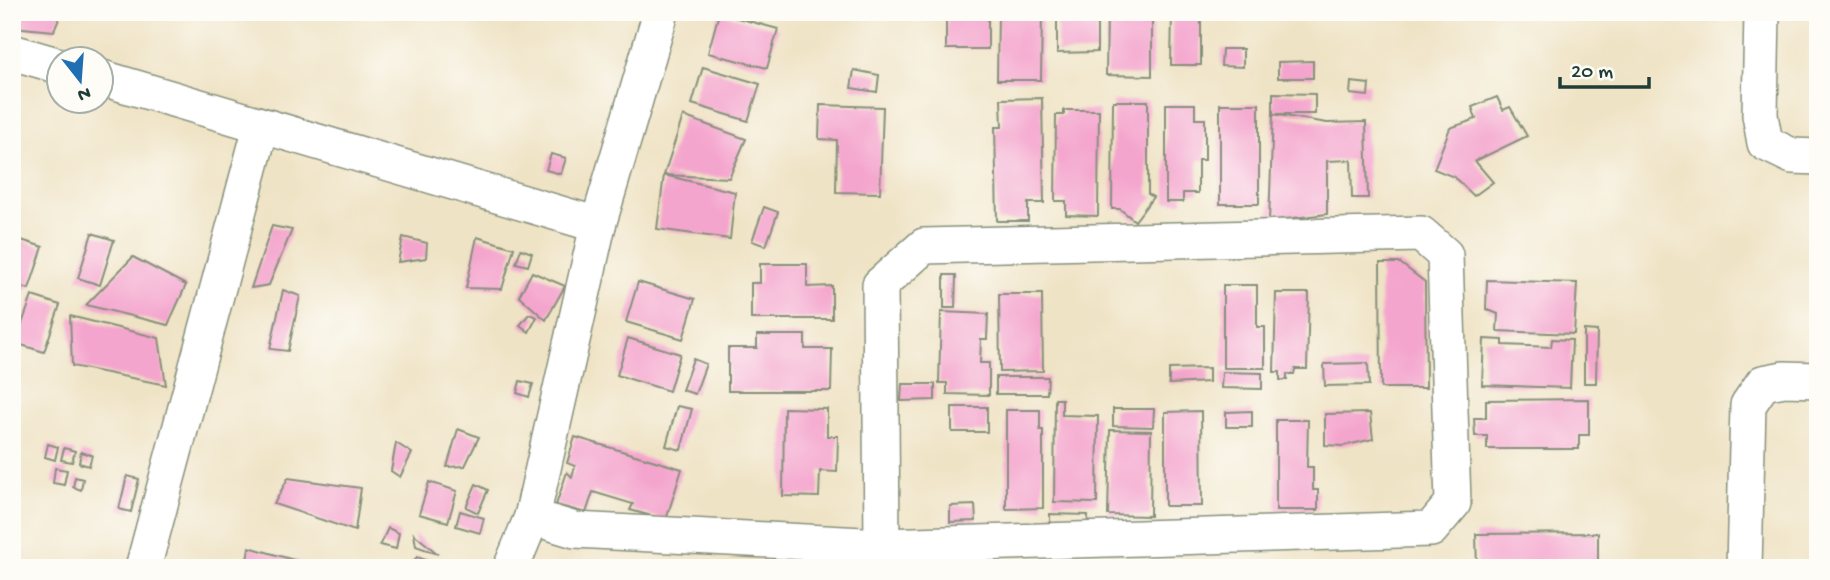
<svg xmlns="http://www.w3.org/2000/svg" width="1830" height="580" font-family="'Gochi Hand',sans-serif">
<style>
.building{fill:#f4a5cd}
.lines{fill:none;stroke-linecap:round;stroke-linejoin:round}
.minor-casing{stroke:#87907c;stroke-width:38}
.minor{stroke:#fff;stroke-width:35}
</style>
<rect width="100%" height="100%" fill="#fdfcf7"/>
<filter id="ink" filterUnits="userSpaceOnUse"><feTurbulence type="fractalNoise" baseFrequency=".0143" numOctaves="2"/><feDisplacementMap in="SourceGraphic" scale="14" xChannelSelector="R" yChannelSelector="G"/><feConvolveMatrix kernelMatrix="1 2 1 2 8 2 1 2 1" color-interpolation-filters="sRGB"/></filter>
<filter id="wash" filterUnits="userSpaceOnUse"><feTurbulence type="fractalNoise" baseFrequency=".00686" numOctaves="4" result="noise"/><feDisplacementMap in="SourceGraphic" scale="28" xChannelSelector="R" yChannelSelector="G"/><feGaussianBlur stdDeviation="1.57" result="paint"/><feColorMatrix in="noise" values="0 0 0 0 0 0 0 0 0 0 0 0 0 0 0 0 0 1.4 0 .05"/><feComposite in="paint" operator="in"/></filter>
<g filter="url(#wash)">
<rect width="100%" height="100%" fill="#efe3c5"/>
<g id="blocks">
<g class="building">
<path d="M16,12h46l-8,19 -42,-4z"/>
<rect x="946" y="12" width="42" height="37"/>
<path d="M998,12h44l-1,68h-44z"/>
<path d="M1057,12h40v40l-40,1z"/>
<path d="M1107,12h45v64l-46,-1z"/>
<path d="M1172,12h29v53h-30z"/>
<path d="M1273,12h40v7l-40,-3z"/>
<path d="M719,13l59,16 -11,39 -59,-15z"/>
<path d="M1222,49h21v18l-22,-1z"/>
<path d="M1313,61v17h-35v-16z"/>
<path d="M703,67l57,17 -12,37 -56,-17z"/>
<path d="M854,70l25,5 -2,17 -26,-4z"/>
<path d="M1351,82l18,2 -1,12 -18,-2z"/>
<path d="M1273,93l42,1v20h-42z"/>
<path d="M1497,97l6,13 7,-3 17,29 -52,25 18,21 -19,14 -20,-19 -20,-8 16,-41 26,-9 -4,-12z"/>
<path d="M1042,98l2,105h-16v18h-31l-2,-94h7l-1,-28z"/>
<path d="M1113,101h35v93l5,3 -18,24 -15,-12h-8z"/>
<path d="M1166,104h29v15h10v41h-7v33h-15v9h-17z"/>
<rect x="1220" y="104" width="39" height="100"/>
<path d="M820,105l63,2 -3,86 -44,-1 1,-52 -18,-1z"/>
<path d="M1064,110h35l-1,106 -32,-1v-14h-11l1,-86h8z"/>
<path d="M1273,114l54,9 39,-1 2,76h-16l-1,-38 -24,1v53l-58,7z"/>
<path d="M683,116l63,23 -17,39 -65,-3z"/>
<path d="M551,154l15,4 -5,16 -15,-4z"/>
<path d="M664,175l71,17 -5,47 -73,-10z"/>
<path d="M764,207l14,5 -12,34 -14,-5z"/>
<path d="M272,226l20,4 -23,55 -18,3z"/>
<path d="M92,233l22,7 -14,45 -22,-7z"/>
<path d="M12,237l31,10 -14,42 -6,-2 -10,31z"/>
<path d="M403,237l24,6 -1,15 -28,4z"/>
<path d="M477,237l37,11 -12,41 -36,-1z"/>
<path d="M521,249l11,4 -4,13 -12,-3z"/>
<path d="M133,257l53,28 -18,40 -82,-20z"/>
<path d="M1380,263h20l25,19 1,106h-45z"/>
<path d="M760,264h47v23l25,-1v33h-81v-36h9z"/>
<path d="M532,272l33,14 -19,34 -27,-24z"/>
<path d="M944,275h12l-1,33h-11z"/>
<path d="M1487,280l90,3 -3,51 -77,-3 1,-17 -12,-5z"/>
<path d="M638,282l57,17 -12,40 -57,-17z"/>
<path d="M1223,285h34v42h8v41h-42z"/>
<path d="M283,290l17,6 -12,55 -18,-2z"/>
<path d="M1276,293h33l-2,76h-12l-1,5h-7v6h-7v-8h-6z"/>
<path d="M999,294h43l1,77 -43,1z"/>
<path d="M32,296l28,9 -16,47 -29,-9z"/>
<path d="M941,312l47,2 -1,25h-6l-1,24h9v32l-42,-1v-11h-8z"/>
<path d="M529,314l8,3 -8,15 -9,-7z"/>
<path d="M70,316l89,22 7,47 -94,-19z"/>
<path d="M1584,330l13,1 -1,52h-12z"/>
<path d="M757,335h48v14h27l-1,42h-103v-43h29z"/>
<path d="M628,338l52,16 -11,37 -52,-16z"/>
<path d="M1484,339l19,1v5l48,2 1,-8 20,1 -2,48 -88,-3z"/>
<path d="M693,359l13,5 -11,30 -13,-4z"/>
<path d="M1368,363l1,22 -44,1 -1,-22z"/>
<path d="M1209,368v14l-40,2v-15z"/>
<path d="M1222,372l40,1v16l-41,-1z"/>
<path d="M996,377h52l-1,17h-51z"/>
<path d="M520,381l13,3 -4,13 -12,-4z"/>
<path d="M902,384h33v16l-34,1z"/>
<path d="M1055,399h7v16l36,1 -1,87 -43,-1z"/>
<path d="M1589,399v36h-10v14h-92v-13h-12l-1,-18h12v-18z"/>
<path d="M677,406l15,3 -11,41 -15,-4z"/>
<rect x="952" y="407" width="35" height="25"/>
<path d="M784,408l43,1v27h11l-1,36 -17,-1 -1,26 -36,-1z"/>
<path d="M1113,409h41l-1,18 -40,-1z"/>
<path d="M1006,410h34v20h3v78l-37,1z"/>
<path d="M1201,411l1,95h-37v-94z"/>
<path d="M1252,411v16h-26v-15z"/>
<path d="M1370,413l3,26 -30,7 -18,-1v-31z"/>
<path d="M1276,420h32l-1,47h6v23h5v20h-42z"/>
<path d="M458,429l21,8 -14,29 -18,1z"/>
<path d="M1110,430l41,1 -1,85 -42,-1z"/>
<path d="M575,437l107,32 -16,51 -36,-10 3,-6 -40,-12 -7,21 -30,-8 11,-33 5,5 3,-11 -8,-3z"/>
<path d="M396,443l16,10 -12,24 -9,-6z"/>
<path d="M48,444l10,3 -3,13 -10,-3z"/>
<path d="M64,448l11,3 -3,11 -11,-2z"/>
<path d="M81,452l11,3 -3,11 -10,-3z"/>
<path d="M55,468l12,2 -3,15 -11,-2z"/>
<path d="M127,476l12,3 -8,33 -12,-3z"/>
<path d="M75,477l8,2 -2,11 -8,-3z"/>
<path d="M288,478l73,10 -6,43 -81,-27z"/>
<path d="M429,482l28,9 -9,31 -29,-8z"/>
<path d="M476,484l12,6 -10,23 -12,-6z"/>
<path d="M975,505l1,16 -26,1v-16z"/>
<path d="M460,511l24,7 -4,15 -24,-7z"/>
<path d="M1050,514l38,1 -1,15 -37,-1z"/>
<path d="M388,528l11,5 -3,16 -16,-4z"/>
<path d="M1598,533v35h-121l-1,-34z"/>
<path d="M414,534l24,20 -22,-8z"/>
<path d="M249,547l62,18v3h-65z"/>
<path d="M417,557l12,4 -4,7h-17z"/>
</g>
</g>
</g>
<g filter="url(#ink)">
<use href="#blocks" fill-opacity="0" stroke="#87907c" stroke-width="2"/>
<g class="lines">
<defs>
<g id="minor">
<path d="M1762,12l-2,103 5,28 27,13 26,1"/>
<path d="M12,52l48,14"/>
<path d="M102,78l496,147"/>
<path d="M532,517l43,13 307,16 549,-17 22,-26 -8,-248 -24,-21 -497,12 -44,39 2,261"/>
<path d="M143,568l118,-441"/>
<path d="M511,568l21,-51 66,-292 63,-213"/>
<path d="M1744,568l4,-163 15,-22 21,-4 34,1"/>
</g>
</defs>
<use href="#minor" class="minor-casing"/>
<use href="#minor" class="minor"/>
</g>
</g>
<rect width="1830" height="580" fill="none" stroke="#fdfcf7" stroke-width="42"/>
<g transform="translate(80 80) rotate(163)"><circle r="33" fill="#fdfcf7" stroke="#a4b0a9" stroke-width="2"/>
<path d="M0-5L12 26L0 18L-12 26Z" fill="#1f6fb2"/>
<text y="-10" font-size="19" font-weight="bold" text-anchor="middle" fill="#1f3d34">N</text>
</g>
<path d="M1560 77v10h89v-10" fill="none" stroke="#1f3d34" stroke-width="3.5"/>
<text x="1571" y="77" font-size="21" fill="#1f3d34" stroke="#fdfcf7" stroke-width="5" paint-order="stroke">20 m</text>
</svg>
